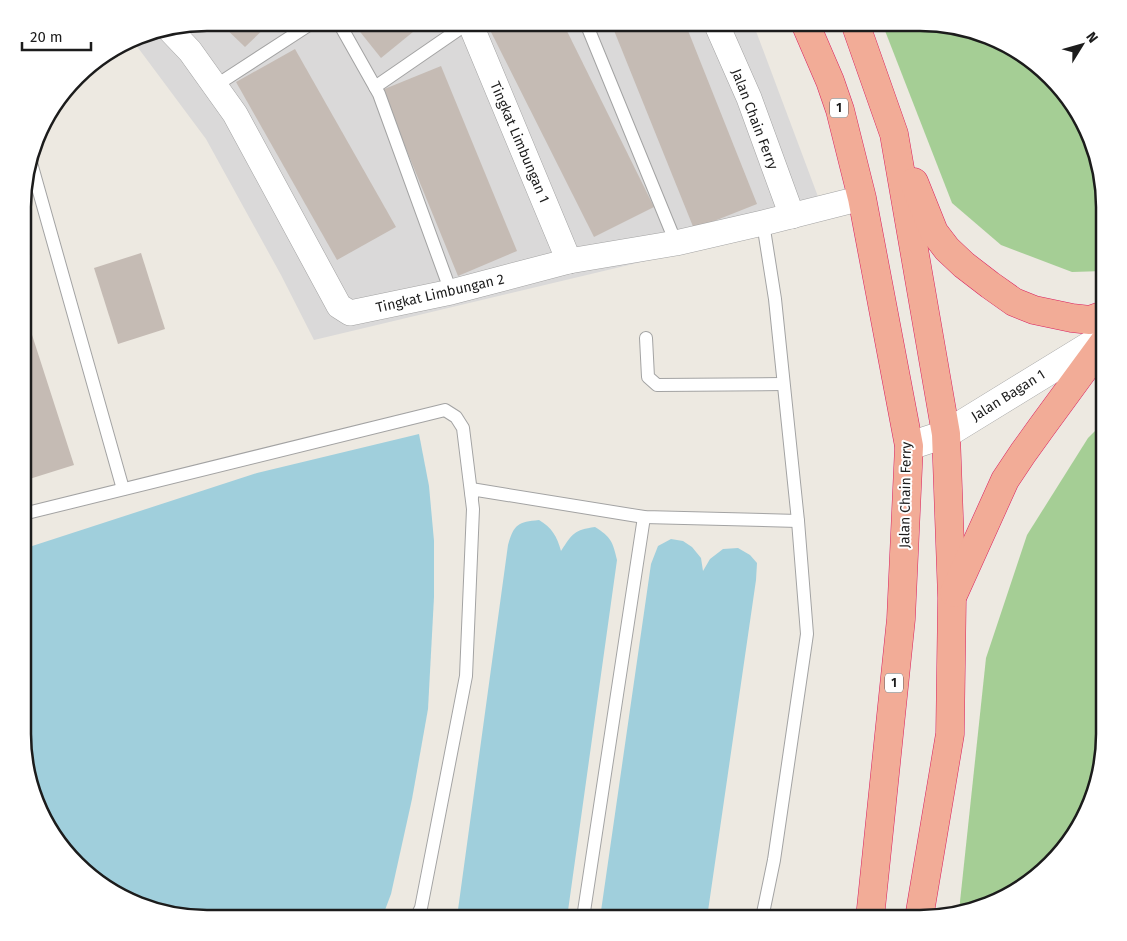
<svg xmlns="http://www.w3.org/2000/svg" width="1127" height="941" font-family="'Fira Sans',sans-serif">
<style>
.residential{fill:#dad9d9}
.forest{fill:#a5ce95}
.water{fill:#a0cfdc}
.building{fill:#c5bbb4}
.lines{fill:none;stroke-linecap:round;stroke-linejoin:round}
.service-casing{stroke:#a3a3a3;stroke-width:14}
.minor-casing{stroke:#a3a3a3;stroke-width:26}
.tertiary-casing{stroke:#a3a3a3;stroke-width:29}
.trunk-casing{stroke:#d92160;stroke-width:29}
.service{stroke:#fff;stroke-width:12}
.minor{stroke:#fff;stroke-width:25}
.tertiary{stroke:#fff;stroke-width:28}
.trunk{stroke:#f2ac97;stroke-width:28}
.labels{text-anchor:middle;stroke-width:4;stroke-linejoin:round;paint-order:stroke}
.shield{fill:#fff;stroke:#606060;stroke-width:1}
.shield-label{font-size:12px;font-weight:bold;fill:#1c1c1c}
.street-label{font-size:14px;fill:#1c1c1c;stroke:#fff}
.rim{fill:none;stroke:#1c1c1c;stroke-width:2.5}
</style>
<rect width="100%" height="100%" fill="#ede9e1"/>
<path class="residential" d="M207,23h546l73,195 -512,122 -33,-65 -75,-136 -73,-98 14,-9z"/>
<g class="forest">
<path d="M882,23h50l59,14 59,39 40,60 14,71v64l-32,1 -71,-27 -49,-42z"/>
<path d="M1104,422v324l-18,69 -35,49 -60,40 -32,7 27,-253 41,-123 61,-97z"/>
</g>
<g class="water">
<path d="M419,434l10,52 5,55v56l-6,112 -16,90 -21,95 -9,24h-187l-59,-14 -59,-39 -36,-50 -18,-69v-197l234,-76z"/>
<path d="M539,520c13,8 18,16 22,31 12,-18 13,-21 34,-24 16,10 18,15 22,33l-50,358 -110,-1 51,-372c6,-21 10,-23 31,-25z"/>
<path d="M671,539l12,2 9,6 9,11 2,13 7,-12 13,-10 15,-1 12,7 7,8 -1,17 -49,338h-107l51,-354 7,-18z"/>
</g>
<g class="building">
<path d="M220,23h50l-25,24z"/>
<path d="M353,23h71l-43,35z"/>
<path d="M499,23h64l91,184 -60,30 -105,-209z"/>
<path d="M611,23h74l72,181 -63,25z"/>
<path d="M295,49l101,178 -59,33 -101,-178z"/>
<path d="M441,66l76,185 -59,25 -76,-186z"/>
<path d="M141,253l24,76 -47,15 -24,-76z"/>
<path d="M24,310l50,155 -51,16 1,-110z"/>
</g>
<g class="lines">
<defs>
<g id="service">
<path d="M339,23l40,71 72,198"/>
<path d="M586,23l90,220"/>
<path d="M215,86l97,-63"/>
<path d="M375,87l93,-64"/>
<path d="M31,163l92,326"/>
<path d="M646,338l2,39 9,8 126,-1"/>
<path d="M472,497l-1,-8 173,28 154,4"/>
<path d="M23,514l422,-104 11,7 7,11 10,81 -7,167 -45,232 -5,10"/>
<path d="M583,918l61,-401"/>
<path d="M762,918l12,-58 33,-226 -9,-113 -23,-222 -12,-76"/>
</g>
<g id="minor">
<path d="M470,23l99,238"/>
<path d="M716,23l33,75 43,118"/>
<path d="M169,29l21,22 45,63 104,192 11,7 101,-21 118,-31 107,-18 87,-20 99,-25"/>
</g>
<path id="tertiary" d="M909,446l37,-12 158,-97"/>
<g id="trunk">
<path d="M805,23l25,58 10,29 22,88 47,248 -8,173 -31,299"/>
<path d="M855,23l39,111 52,300 6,164 -2,136 -31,184"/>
<path d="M914,182l20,50 13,17 17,16 26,20 24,17 20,8 38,8 18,2 14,-5"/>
<path d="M954,593l51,-113 18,-27 18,-25 63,-86"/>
</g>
</defs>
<use href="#service" class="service-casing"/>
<use href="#minor" class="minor-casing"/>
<use href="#tertiary" class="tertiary-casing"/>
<use href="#trunk" class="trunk-casing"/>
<use href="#service" class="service"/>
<use href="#minor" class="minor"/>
<use href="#tertiary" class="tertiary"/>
<use href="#trunk" class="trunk"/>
</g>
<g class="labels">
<g class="shield">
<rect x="830" y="98.5" width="18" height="19" rx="4"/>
<rect x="885" y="673.5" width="18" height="19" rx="4"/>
</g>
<g class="shield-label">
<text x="839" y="112">1</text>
<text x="894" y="687">1</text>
</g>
<g class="street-label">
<text transform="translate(755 119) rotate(69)" y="5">Jalan Chain Ferry</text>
<text transform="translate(520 142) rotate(67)" y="5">Tingkat Limbungan 1</text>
<text transform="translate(440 293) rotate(-13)" y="5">Tingkat Limbungan 2</text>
<text transform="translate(1008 395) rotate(-32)" y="5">Jalan Bagan 1</text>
<text transform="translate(905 495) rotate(-89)" y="5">Jalan Chain Ferry</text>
</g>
</g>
<path d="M0 0H1127V941H0ZM207 31H920A176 176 0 0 1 1096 207V734A176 176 0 0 1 920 910H207A176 176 0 0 1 31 734V207A176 176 0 0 1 207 31Z" fill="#fff" fill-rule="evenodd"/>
<path class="rim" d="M207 31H920A176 176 0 0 1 1096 207V734A176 176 0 0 1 920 910H207A176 176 0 0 1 31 734V207A176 176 0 0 1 207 31Z"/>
<g transform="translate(1082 45) rotate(53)" stroke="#ffffff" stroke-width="4" paint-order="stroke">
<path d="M0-4L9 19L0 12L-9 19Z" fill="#1c1c1c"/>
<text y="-8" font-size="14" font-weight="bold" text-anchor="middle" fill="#1c1c1c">N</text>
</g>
<path d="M22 42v8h69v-8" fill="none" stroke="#1c1c1c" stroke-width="2.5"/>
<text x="30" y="42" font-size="15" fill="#1c1c1c" stroke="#ffffff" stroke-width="4" paint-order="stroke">20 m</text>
</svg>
